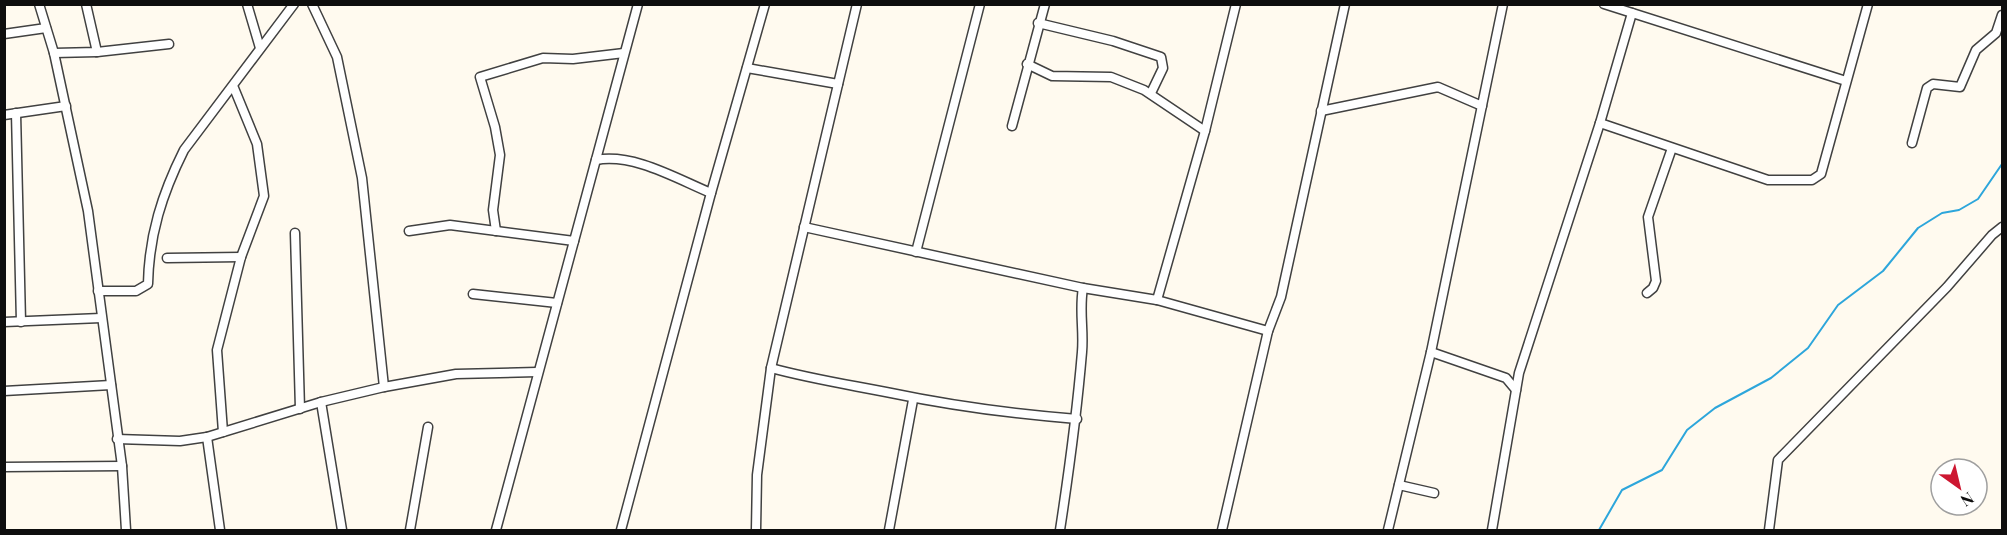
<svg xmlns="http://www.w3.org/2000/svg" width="2007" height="535" font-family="'Playfair Display',serif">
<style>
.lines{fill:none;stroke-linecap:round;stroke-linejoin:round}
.stream{stroke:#2da6db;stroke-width:2}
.minor-casing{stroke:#414141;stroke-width:11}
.minor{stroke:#fff;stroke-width:8}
</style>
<rect width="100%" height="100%" fill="#fffaef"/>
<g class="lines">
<path class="stream" d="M1599,530l23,-40 40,-20 25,-40 28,-22 56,-30 37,-30 30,-43 45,-34 35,-43 24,-15 17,-3 19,-11 24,-35"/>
<defs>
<g id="minor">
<path d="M39,4l15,49 34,158 34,255 4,64"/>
<path d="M86,4l11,48"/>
<path d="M247,4l13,44"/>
<path d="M312,4l25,53 25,121 22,209"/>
<path d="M1604,4l242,77"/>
<path d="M1038,23l75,18 48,16 2,11 -12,25"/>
<path d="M4,34l42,-6"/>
<path d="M54,53l43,-1 72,-8"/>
<path d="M1027,64l25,12 59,1 33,13 61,41"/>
<path d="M747,68l91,16"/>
<path d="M1321,111l117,-24 44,19"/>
<path d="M16,113l5,209"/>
<path d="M4,115l62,-9"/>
<path d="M1600,123l168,57h44l9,-6 47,-170"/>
<path d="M1012,126l33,-122"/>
<path d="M1912,143l15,-55 6,-4 27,3 16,-37 20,-17 6,-18"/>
<path d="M596,160c38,-7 81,19 115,33"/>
<path d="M804,227l279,61 74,12 111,31"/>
<path d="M409,231l41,-6 124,16"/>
<path d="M496,231l-3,-21 7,-55 -5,-28 -15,-50 63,-19 30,1 51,-6"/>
<path d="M295,233l5,176"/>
<path d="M916,252l64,-248"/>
<path d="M167,258l74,-1"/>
<path d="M98,291h38l12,-7c1,-49 14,-90 36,-134l110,-146"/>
<path d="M1647,293l6,-5 3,-7 -8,-64 24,-69"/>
<path d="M473,294l84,9"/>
<path d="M1157,300l48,-169 31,-127"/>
<path d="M4,322l97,-4"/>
<path d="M1431,352l75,26 10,12"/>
<path d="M771,368c40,11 80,17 120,25 62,13 123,21 186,26"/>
<path d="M4,391l107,-6"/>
<path d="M321,402l21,128"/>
<path d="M223,432l-6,-82 24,-93 23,-61 -7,-52 -23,-56"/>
<path d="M207,437l13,93"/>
<path d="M117,439l63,2 27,-4 114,-35 63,-15 72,-13 81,-2"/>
<path d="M4,467l118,-1"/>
<path d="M1399,485l35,8"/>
<path d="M410,530l18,-103"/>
<path d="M496,530l142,-526"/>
<path d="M621,530l90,-337 54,-189"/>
<path d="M756,530l1,-55 14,-107 86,-364"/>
<path d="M889,530l24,-130"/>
<path d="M1060,530c9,-59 17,-118 22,-178 2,-22 -3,-42 1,-64"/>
<path d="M1222,530l46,-199 13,-34 64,-293"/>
<path d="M1388,530l43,-178 72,-348"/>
<path d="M1492,530l27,-157 81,-250 32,-110"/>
<path d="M1769,530l9,-70 169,-173 45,-52 10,-8"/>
</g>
</defs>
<use href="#minor" class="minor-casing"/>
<use href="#minor" class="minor"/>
</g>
<rect width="2007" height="535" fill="none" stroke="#0e0e0e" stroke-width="12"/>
<g transform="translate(1959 487) rotate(146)"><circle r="28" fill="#ffffff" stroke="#9f9f9f" stroke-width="1.5"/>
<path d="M0-4.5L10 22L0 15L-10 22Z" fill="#cd1731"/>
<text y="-9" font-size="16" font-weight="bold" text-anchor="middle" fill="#0e0e0e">N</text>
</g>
</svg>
